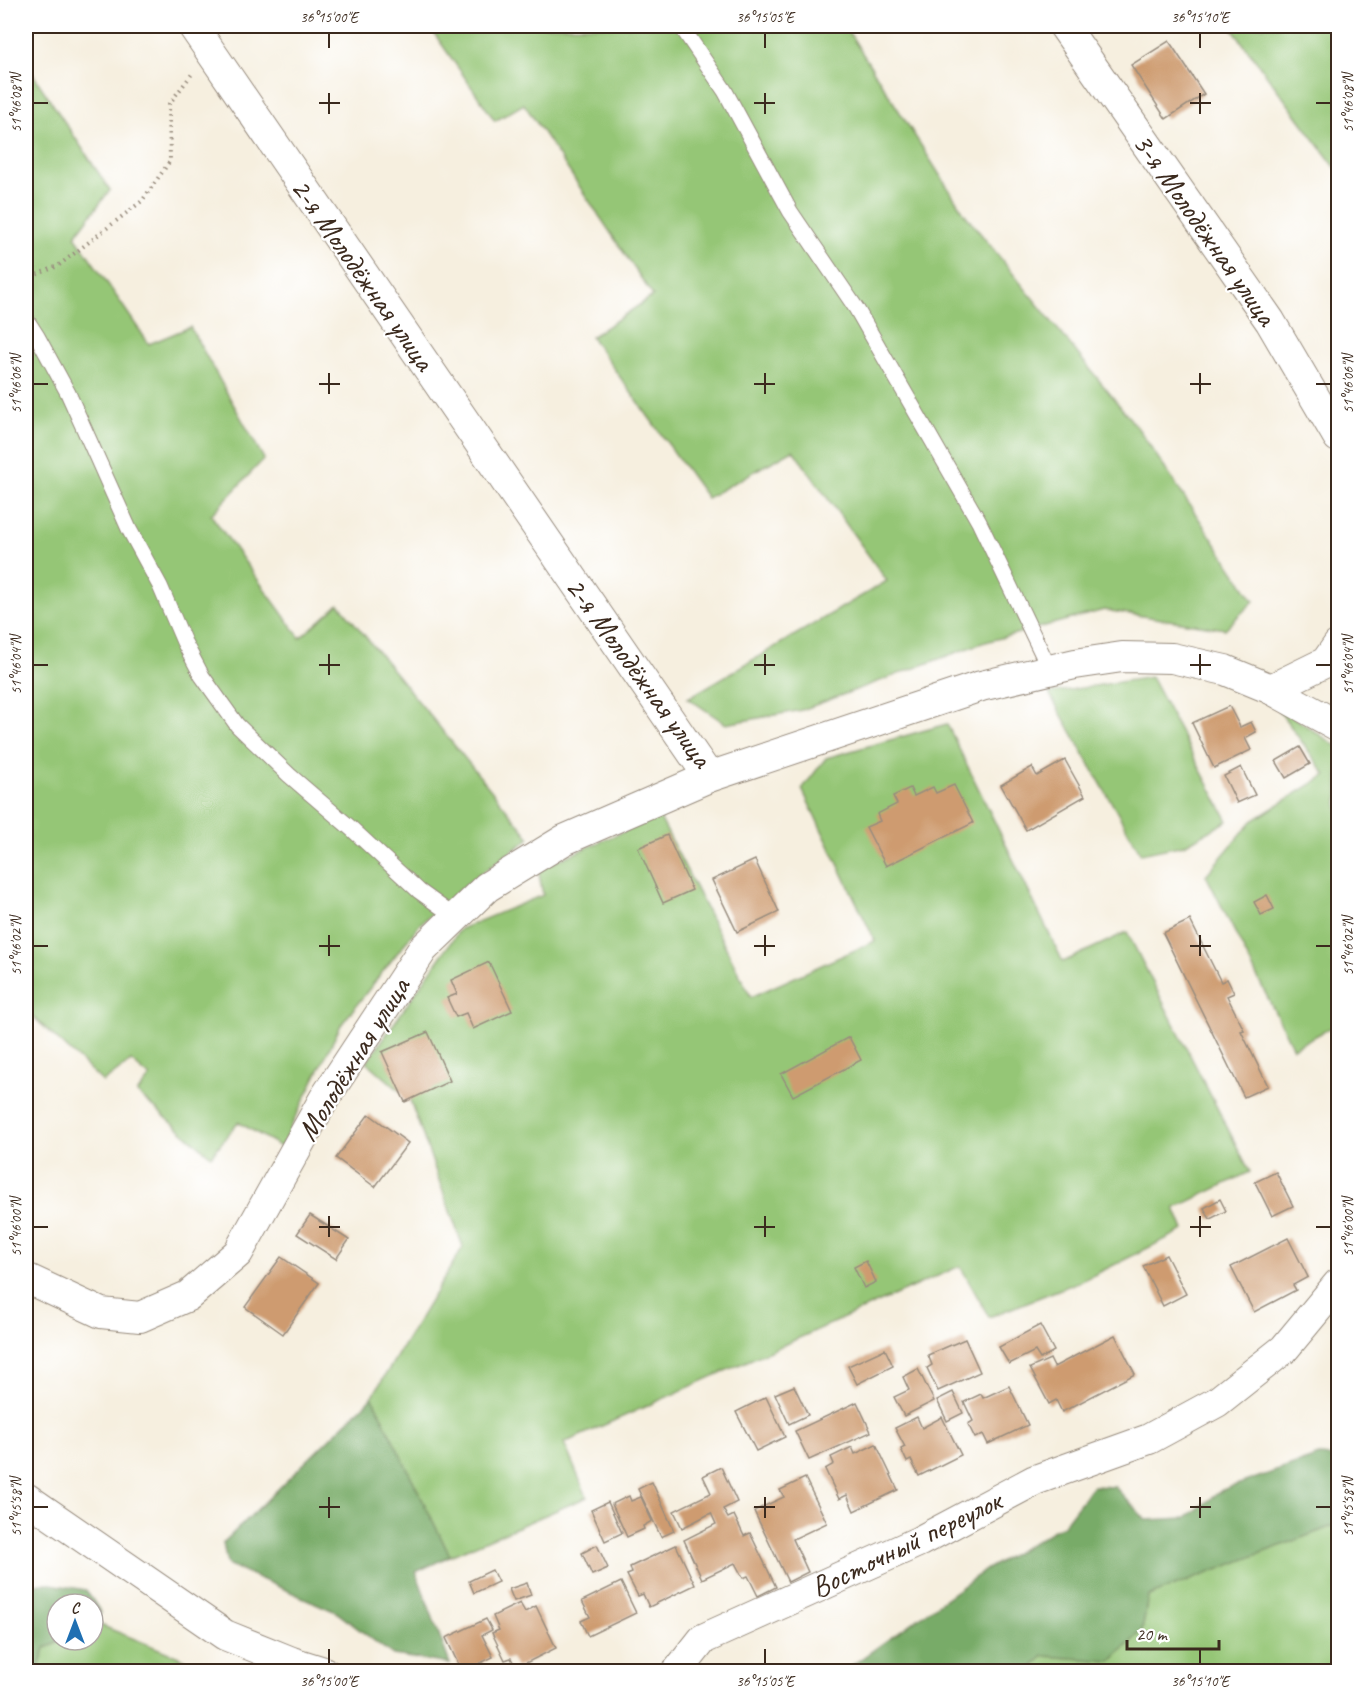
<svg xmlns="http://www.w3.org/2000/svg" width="1364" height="1697" font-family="Caveat,sans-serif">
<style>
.green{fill:#95c676;stroke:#68784a;stroke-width:1.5}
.forest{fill:#78ab67;stroke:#5a6a42;stroke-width:1.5}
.building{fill:#ce9b70}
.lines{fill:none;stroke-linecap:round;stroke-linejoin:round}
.service-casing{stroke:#988c7e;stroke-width:17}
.minor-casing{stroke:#988c7e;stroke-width:32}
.path{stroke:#988c7e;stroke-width:4;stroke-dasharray:1.5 4.5;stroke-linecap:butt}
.service{stroke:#fff;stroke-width:15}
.minor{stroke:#fff;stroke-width:30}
.ticks{fill:none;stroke:#3b2a1e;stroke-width:2}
.labels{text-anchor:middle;stroke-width:4.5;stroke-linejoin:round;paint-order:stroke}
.street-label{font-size:30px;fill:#3b2a1e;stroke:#fff}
.neatline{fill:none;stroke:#3b2a1e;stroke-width:2}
.ticks-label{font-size:15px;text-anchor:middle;fill:#3b2a1e}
</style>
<rect width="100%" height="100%" fill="#fff"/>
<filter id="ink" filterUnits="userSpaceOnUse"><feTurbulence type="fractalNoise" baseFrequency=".0167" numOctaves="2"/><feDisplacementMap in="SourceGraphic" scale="12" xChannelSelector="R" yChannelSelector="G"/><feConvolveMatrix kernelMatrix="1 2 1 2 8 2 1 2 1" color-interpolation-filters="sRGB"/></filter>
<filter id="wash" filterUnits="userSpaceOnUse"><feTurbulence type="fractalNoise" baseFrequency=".008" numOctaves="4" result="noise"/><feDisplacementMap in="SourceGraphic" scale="24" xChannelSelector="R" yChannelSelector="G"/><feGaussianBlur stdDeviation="1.35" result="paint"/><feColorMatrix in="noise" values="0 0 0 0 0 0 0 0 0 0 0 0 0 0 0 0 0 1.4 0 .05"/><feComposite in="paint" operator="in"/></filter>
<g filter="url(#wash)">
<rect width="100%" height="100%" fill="#f6efdf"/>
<g class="green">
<path d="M429,26h416l119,187 176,218 114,170 -29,28 -121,-19 -122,33 -180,67 -76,14 -38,-26 199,-117 -94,-131 -86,48 -116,-161 62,-41 -129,-192 -29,17z"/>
<path d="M1230,26h108v145z"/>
<path d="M26,64l84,126 -35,46 74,108 41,-17 74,132 -53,56 89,123 39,-34 191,234 -62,45 -48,41 -79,101 -60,122 -43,-25 -27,34 -74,-63 13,-16 -19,-16 -28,21 -77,-72z"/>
<path d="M1151,677l77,144 -44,24 -43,9 -92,-161z"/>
<path d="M1275,705l63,42v277l-45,24 -87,-173 46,-54 74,-46z"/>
<path d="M947,724l116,238 64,-30 123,240 -75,36 9,22 -98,49 -97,38 -29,-51 -396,177 23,54 -137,59 -78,-159 91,-150 -53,-147 -43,-38 93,-133 83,-34 -5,-26 121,-53 92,181 124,-56 -73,-152 24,-31z"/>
<path d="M1338,1524v147l-311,1 17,-16 67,5 31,-30 6,-35z"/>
<path d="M93,1622l120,49h1l-182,1 7,-4 6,-20 15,-8h33z"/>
</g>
<g class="forest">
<path d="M372,1397l78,159 -34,16 34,92 -57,-9 -57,-43 -109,-48 -4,-21z"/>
<path d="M1319,1456l19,1v67l-190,72 -6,35 -31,30 -67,-5 -17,16 -183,-1 143,-102 76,-44 30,-39 22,1 31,33 40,-2 36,-28z"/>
<path d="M26,1584h25l35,6 15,23 -8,9v-18h-36v36h3l-15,8 -6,20 -7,3h-6z"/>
</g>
<g id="blocks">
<g class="building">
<path d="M1169,41l35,53 -38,25 -35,-54z"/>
<path d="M1229,706l11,21 11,-5 5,10 -11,6 6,12 -37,18 -22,-45z"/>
<path d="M1300,747l10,17 -24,14 -10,-17z"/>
<path d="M1065,760l20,36 -59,34 -25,-45 31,-18 5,9z"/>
<path d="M1241,767l14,28 -18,8 -13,-27z"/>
<path d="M954,785l19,38 -87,43 -20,-39 14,-6 -3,-7 20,-10 -4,-8 17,-8 4,8 19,-9 3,6z"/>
<path d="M667,835l25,55 -29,13 -25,-55z"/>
<path d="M755,860l24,52 -42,20 -25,-52z"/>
<path d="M1267,895l7,14 -13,6 -7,-13z"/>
<path d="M1190,920l31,62 6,-3 7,14 -7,3 17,34 -3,1 27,55 -24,11 -81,-164z"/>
<path d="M489,962l23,49 -39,18 -7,-16 -10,4 -9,-19 10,-4 -6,-14z"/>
<path d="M428,1032l22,49 -45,21 -23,-50z"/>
<path d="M849,1037l12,23 -68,36 -12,-22z"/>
<path d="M369,1114l39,29 -33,44 -39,-29z"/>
<path d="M1276,1172l17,34 -21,10 -17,-34z"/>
<path d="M1220,1199l6,12 -16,8 -6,-11z"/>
<path d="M310,1215l39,25 -13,19 -39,-25z"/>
<path d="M1288,1238l20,39 -15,8 3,5 -42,22 -23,-45z"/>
<path d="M1166,1255l20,39 -23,12 -20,-40z"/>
<path d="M281,1257l38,26 -36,51 -38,-27z"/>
<path d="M866,1261l10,21 -12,6 -10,-21z"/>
<path d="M1040,1325l14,26 -14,8 -5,-8 -26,13 -10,-17z"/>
<path d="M1115,1335l20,39 -73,38 -6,-12 -7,4 -19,-36 20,-9 4,8z"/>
<path d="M965,1339l15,33 -42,19 -11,-23 5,-3 -4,-10z"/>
<path d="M885,1349l8,17 -36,18 -9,-18z"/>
<path d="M918,1369l16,32 -30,15 -10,-19 15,-7 -6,-13z"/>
<path d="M794,1386l14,29 -19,9 -14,-30z"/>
<path d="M1009,1386l19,39 -40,19 -5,-10 -8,4 -7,-14 5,-3 -9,-19 17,-8 2,4z"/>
<path d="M953,1392l10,21 -16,8 -10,-21z"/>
<path d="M766,1397l19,40 -29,14 -20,-39z"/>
<path d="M857,1402l14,30 -62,28 -14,-29z"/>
<path d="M917,1417l5,11 20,-11 19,38 -42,21 -8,-16 -4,2 -6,-13 4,-2 -10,-19z"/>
<path d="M876,1444l22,46 -44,21 -7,-16 -8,4 -14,-30 9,-5 -3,-7 21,-10 3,7z"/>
<path d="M721,1467l16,35 -14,7 5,9 6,-3 10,21 6,-3 26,54 -18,9 -10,-20 -5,2 -8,-15 -33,16 -18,-39 32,-16 -5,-11 -29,15 -8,-17 37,-18 -8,-17z"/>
<path d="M805,1478l22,45 -34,16 15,33 -20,10 -34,-71 30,-14 -4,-7z"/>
<path d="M652,1482l22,49 -13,6 -23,-48z"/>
<path d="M629,1496l2,5 10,-4 11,24 -9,5 1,3 -17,8 -15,-33z"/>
<path d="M608,1502l14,31 -17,8 -14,-31z"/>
<path d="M597,1545l11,23 -16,7 -10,-22z"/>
<path d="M676,1545l19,40 -46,22 -6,-13 -5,2 -11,-21 5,-2 -2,-6z"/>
<path d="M492,1570l6,12 -24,11 -5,-12z"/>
<path d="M621,1582l15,31 -48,23 -7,-15 9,-4 -8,-16z"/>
<path d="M527,1583l4,12 -17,6 -5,-12z"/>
<path d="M520,1603l5,9 11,-6 20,42 -40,20 -5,-10 -6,2 -13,-27 7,-3 -6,-14z"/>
<path d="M486,1619l6,11 -10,5 11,22 -31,15 -16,-34z"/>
</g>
</g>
</g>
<g filter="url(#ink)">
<use href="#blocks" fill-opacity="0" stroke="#988c7e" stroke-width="1.5"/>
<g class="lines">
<defs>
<g id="service">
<path d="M681,26l44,65 65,120 66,97 123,214 71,148"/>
<path d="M26,319l11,17 31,57 61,136 31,57 24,56 18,34 35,49 52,50 64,55 66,61 36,26"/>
</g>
<g id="minor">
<path d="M193,26l516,751"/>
<path d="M1064,26l206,295 68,116"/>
<path d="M1271,689l55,-27 12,-17"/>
<path d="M26,1278l75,35 39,4 48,-21 50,-43 86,-154 99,-150 64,-62 77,-47 145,-63 272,-91 94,-22 47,-7 50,1 53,12 46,19 67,37"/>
<path d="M26,1498l199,137 67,27 32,10"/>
<path d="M677,1672l26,-33 217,-98 115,-61 114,-41 68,-37 67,-53 54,-65"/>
</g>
</defs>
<use href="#service" class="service-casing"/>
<use href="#minor" class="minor-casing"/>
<path class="path" d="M26,279l32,-13 84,-65 28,-40 -1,-57 23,-30"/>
<use href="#service" class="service"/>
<use href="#minor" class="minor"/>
</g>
</g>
<path class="ticks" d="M329,33v15M765,33v15M1200,33v15M329,93v21M765,93v21M1200,93v21M33,103h15M319,103h21M754,103h21M1190,103h21M1316,103h15M329,373v21M765,373v21M1200,373v21M33,384h15M319,384h21M754,384h21M1190,384h21M1316,384h15M329,654v21M765,654v21M1200,654v21M33,665h15M319,665h21M754,665h21M1190,665h21M1316,665h15M329,935v21M765,935v21M1200,935v21M33,946h15M319,946h21M754,946h21M1190,946h21M1316,946h15M329,1216v21M765,1216v21M1200,1216v21M33,1227h15M319,1227h21M754,1227h21M1190,1227h21M1316,1227h15M329,1497v21M765,1497v21M1200,1497v21M33,1507h15M319,1507h21M754,1507h21M1190,1507h21M1316,1507h15M329,1649v15M765,1649v15M1200,1649v15"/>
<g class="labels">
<g class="street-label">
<text transform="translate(1205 229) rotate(55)" y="10">3-я Молодёжная улица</text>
<text transform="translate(363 274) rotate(55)" y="10">2-я Молодёжная улица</text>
<text transform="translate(639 672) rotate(54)" y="10">2-я Молодёжная улица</text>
<text transform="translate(353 1059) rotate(-58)" y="10">Молодёжная улица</text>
<text transform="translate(906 1544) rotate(-26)" y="10">Восточный переулок</text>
</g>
</g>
<rect width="1364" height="1697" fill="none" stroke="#fff" stroke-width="66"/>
<g transform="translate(75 1622)"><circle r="28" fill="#ffffff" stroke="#b1aaa5" stroke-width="1.5"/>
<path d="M0-4.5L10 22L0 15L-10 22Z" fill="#1f6fb2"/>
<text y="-9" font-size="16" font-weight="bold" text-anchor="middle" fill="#3b2a1e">С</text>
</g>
<path d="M1127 1640v9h92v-9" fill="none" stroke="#3b2a1e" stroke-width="3"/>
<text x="1136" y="1640" font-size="18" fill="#3b2a1e" stroke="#ffffff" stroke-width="4.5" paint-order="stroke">20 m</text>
<rect x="33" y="33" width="1298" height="1631" class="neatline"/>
<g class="ticks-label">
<text x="329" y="22">36°15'00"E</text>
<text x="765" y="22">36°15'05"E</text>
<text x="1200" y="22">36°15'10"E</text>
<text transform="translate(16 103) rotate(-90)" y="5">51°46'08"N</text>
<text transform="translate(1348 103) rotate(-90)" y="5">51°46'08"N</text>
<text transform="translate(16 384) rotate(-90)" y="5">51°46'06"N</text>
<text transform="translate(1348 384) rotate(-90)" y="5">51°46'06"N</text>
<text transform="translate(16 665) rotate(-90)" y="5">51°46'04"N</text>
<text transform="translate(1348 665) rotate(-90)" y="5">51°46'04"N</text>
<text transform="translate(16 946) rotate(-90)" y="5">51°46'02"N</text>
<text transform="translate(1348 946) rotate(-90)" y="5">51°46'02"N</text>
<text transform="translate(16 1227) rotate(-90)" y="5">51°46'00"N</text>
<text transform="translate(1348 1227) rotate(-90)" y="5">51°46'00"N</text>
<text transform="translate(16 1507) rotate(-90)" y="5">51°45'58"N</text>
<text transform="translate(1348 1507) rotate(-90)" y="5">51°45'58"N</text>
<text x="329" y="1686">36°15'00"E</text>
<text x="765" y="1686">36°15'05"E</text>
<text x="1200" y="1686">36°15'10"E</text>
</g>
</svg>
